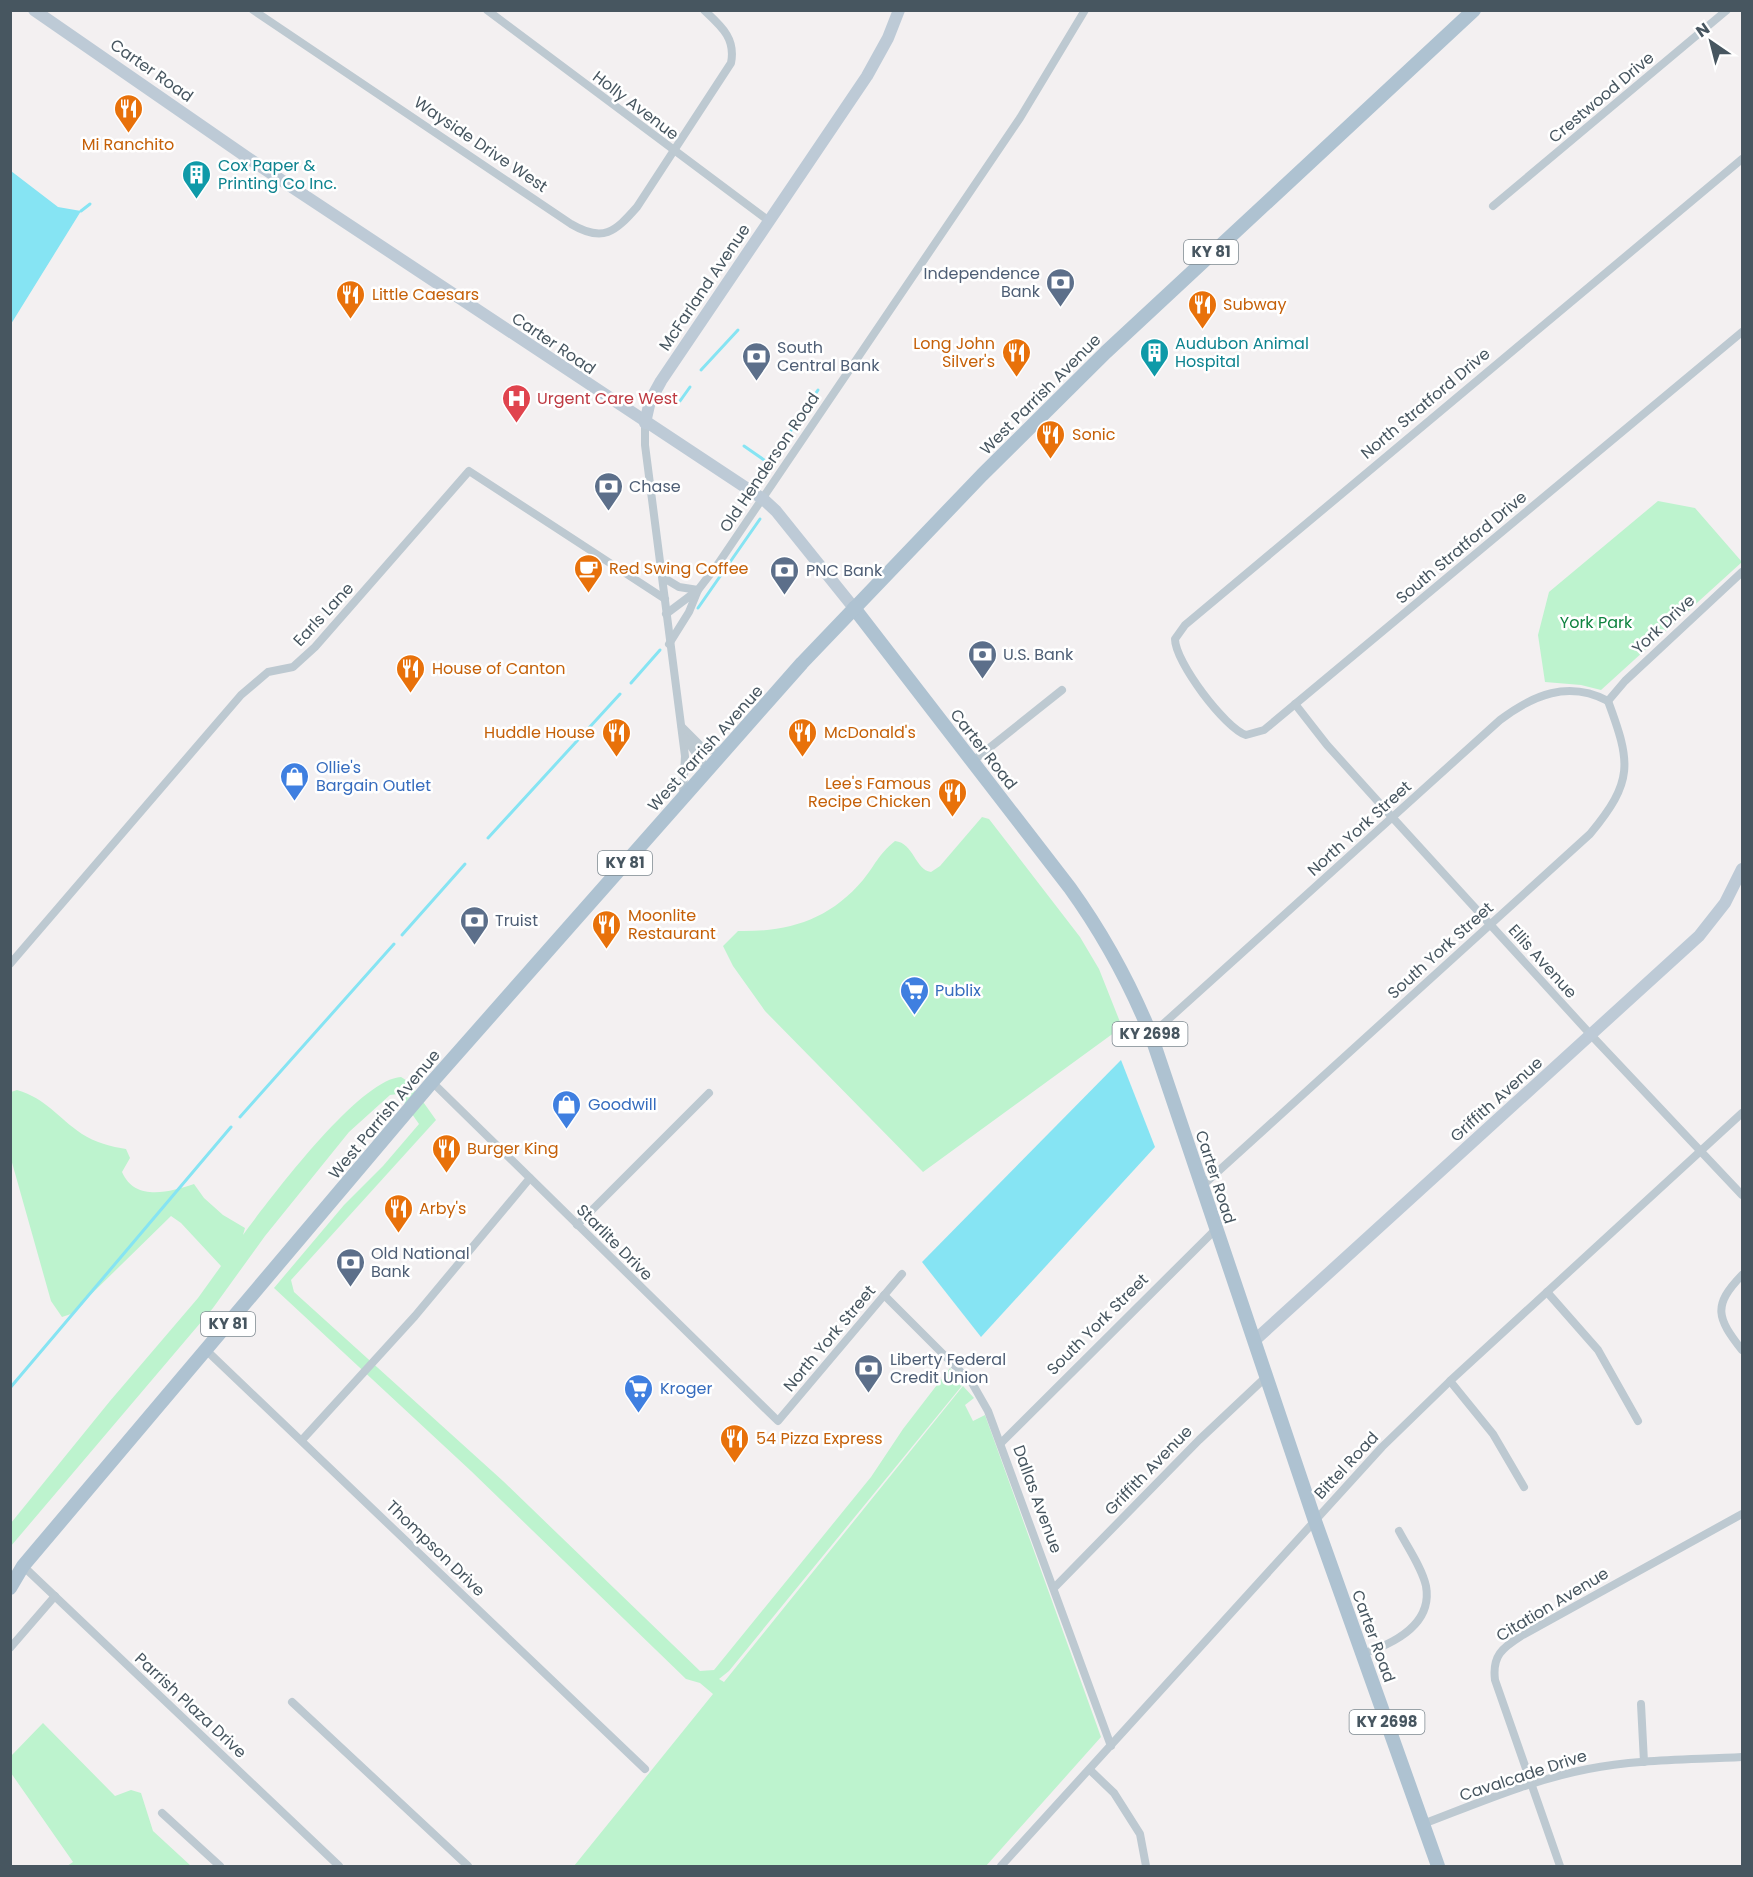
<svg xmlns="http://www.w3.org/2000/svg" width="1753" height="1877" font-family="Poppins,sans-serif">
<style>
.green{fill:#bdf3ce}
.water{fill:#86e4f3}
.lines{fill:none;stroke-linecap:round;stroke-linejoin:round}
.stream{stroke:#86e4f3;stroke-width:3}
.street{stroke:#bdc9d1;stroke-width:8}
.secondary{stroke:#bdcad6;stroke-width:12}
.primary{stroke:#aec2d1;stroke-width:14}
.labels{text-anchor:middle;stroke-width:5;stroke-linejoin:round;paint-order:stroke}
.shield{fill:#fff;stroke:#7e8990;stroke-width:1.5}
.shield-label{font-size:15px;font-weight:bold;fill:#475660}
.street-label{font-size:16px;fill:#475660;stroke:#fff}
.food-label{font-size:16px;fill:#c56008;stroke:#fff;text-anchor:start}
.culture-label{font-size:16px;fill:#0d838f;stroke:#fff;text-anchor:start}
.service-label{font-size:16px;fill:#4e5e75;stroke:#fff;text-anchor:start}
.health-label{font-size:16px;fill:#be3a42;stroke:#fff;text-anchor:start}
.park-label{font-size:16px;fill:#108341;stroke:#fff}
.shop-label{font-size:16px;fill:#366cbe;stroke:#fff;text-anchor:start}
</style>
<rect width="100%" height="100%" fill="#f3f0f1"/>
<g class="green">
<path d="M1658,501l37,7 47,54 -141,128 -20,-5 -36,-3 -7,-47 11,-43z"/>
<path d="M982,817l7,2 91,118 19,32 23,58 -199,145 -158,-161 -32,-45 -10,-20 15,-15c51,1 91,-11 125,-51 13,-16 14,-24 32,-39 19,2 20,29 36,31l9,-6z"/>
<path d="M401,1077l8,5 27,38 -145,160 3,12 209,189 197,190 14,-1 157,-193 32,-48 47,-61 15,14 -236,289 -10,8 5,3 239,-296 11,12 -9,7 8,16 12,-6 116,322 -115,129h-412l139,-172 -13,-11 -14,-4 -215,-208 -197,-183 70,-83 39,-39 36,-42 -21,-30 -8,1 -41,37 -84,104 -52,72 -202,238v-23l99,-122 88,-103 23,-32 -40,-43 -10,-7 -100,98 -9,3 -11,-16 -40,-142v-67l6,-2c30,9 40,27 65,44 12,8 30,13 44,15l4,9 -8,14c13,30 48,20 72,12l10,14 19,17 22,13 -2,7c26,-35 116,-156 158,-158z"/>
<path d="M43,1723l72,73 16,-6 10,3 12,38 38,35h-124l6,-4 -62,-89v-17z"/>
</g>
<g class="water">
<path d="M11,171l47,36 23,4 -70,113z"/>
<path d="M1121,1060l34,87 -174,190 -59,-75z"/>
</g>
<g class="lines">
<g class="stream">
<path d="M81,211l9,-7"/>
<path d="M701,370l37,-40"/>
<path d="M680,401l10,-14"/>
<path d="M790,432l28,-42"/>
<path d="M744,446l26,18"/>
<path d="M766,468l13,-17"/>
<path d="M698,608l62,-89"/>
<path d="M631,683l29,-33"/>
<path d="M488,838l132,-144"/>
<path d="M402,935l63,-71"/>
<path d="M240,1117l154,-173"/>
<path d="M10,1388l221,-261"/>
</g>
<g class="street">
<path d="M253,10l318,214c32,19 44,8 66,-17l94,-144c5,-25 -10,-37 -27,-53"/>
<path d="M487,10l282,211"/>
<path d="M1742,159l-557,466 -10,14c0,23 50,89 71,96l18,-5 478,-398"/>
<path d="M1493,206l234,-196"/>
<path d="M645,423v22l40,311 -2,39"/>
<path d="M664,578l15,9 19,3 -9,22 -20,32"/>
<path d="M666,614l32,-24 20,-26 302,-446 65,-108"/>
<path d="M1608,701l17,-20 117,-109"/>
<path d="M1295,704l32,41 65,72 199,218 151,160"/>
<path d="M682,727l23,23 18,1"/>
<path d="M685,738l22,31"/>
<path d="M973,761l89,-71"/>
<path d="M10,964l231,-269 27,-23 25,-5 22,-20 154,-176 196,128"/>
<path d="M1151,1035l349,-315c33,-25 68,-40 108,-19"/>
<path d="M432,1082l346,339 124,-147"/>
<path d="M1202,1186l388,-352c44,-53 41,-71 18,-133"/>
<path d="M577,1225l132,-132"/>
<path d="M1742,1275c-30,31 -25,43 0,75"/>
<path d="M1547,1292l51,58 40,71"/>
<path d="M884,1295l88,88 16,28 123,335"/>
<path d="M206,1350l439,419"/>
<path d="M1450,1381l43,53 31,53"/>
<path d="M302,1440l113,-124 115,-138"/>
<path d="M1001,1443l215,-214"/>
<path d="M23,1566l316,300"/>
<path d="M1054,1588l145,-148 67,-63"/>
<path d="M10,1648l45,-52"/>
<path d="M1362,1654c31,-10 71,-29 64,-68 -4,-18 -18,-38 -27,-55"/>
<path d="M292,1702l176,164"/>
<path d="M1641,1704l3,58"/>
<path d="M1090,1770l24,23 26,41 6,32"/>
<path d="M162,1813l58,53"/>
<path d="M1423,1824c53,-20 108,-44 165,-55 50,-10 103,-9 154,-12"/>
<path d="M1001,1866l381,-419 68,-66 292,-268"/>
<path d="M1560,1866l-65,-186c-3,-24 7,-32 26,-44l221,-122"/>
</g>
<g class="secondary">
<path d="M34,10l214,148 515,341 13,12 78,97"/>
<path d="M645,423l5,-22 11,-20 206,-305 21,-38 11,-28"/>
<path d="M1254,1341l445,-405 26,-33 17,-34"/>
</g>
<g class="primary">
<path d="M854,608l216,280c33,46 59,93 81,147l164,486 123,345"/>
<path d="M10,1588l13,-22 409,-484 370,-419 180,-188 124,-123 368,-342"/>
</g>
</g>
<defs>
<symbol id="restaurant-pin" viewBox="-11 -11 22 30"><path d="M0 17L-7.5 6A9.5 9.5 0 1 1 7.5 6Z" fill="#e8710a" stroke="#fff"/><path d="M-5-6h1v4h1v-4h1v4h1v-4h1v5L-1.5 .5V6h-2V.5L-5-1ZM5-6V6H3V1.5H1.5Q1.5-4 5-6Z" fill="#fff"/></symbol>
<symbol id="building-pin" viewBox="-11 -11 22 30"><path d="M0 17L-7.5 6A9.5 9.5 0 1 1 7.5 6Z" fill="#0f9aa8" stroke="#fff"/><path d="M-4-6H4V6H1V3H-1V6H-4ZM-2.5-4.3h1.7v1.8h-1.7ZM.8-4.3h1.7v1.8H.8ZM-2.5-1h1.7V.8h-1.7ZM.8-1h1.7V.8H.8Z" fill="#fff"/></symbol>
<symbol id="bank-pin" viewBox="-11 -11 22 30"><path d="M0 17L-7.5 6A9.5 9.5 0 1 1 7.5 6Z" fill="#5c6f8a" stroke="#fff"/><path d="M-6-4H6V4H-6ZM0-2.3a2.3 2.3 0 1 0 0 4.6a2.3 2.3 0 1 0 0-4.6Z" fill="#fff"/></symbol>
<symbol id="hospital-pin" viewBox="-11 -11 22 30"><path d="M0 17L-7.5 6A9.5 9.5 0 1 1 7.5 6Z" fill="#e0444e" stroke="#fff"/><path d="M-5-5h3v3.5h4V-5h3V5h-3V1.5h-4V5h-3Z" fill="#fff"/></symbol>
<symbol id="cafe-pin" viewBox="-11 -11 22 30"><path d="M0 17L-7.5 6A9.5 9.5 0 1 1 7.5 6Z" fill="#e8710a" stroke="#fff"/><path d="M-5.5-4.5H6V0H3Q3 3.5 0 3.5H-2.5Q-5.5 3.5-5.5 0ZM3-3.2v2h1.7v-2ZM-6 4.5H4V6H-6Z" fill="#fff"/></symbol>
<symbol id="shop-pin" viewBox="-11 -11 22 30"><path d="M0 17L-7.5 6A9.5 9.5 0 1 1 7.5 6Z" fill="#3f7fe0" stroke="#fff"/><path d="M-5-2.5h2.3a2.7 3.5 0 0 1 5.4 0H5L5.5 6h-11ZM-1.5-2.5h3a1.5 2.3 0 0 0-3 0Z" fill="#fff"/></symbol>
<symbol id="supermarket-pin" viewBox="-11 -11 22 30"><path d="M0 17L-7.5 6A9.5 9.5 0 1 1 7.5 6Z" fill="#3f7fe0" stroke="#fff"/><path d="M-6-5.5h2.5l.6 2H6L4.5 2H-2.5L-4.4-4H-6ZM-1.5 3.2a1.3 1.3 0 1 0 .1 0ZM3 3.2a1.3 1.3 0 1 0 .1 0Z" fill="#fff"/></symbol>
</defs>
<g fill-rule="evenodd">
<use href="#restaurant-pin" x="112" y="92" width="33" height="45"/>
<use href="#building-pin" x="180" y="158" width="33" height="45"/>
<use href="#bank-pin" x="1044" y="266" width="33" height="45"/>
<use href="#restaurant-pin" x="334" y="278" width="33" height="45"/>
<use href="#restaurant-pin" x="1186" y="288" width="33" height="45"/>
<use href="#restaurant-pin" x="1000" y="336" width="33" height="45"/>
<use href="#building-pin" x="1138" y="336" width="33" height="45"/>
<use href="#bank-pin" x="740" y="340" width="33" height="45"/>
<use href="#hospital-pin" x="500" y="382" width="33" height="45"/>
<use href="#restaurant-pin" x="1034" y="418" width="33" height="45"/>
<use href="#bank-pin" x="592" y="470" width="33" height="45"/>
<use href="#cafe-pin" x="572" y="552" width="33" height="45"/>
<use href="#bank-pin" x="768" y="554" width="33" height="45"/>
<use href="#bank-pin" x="966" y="638" width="33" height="45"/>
<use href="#restaurant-pin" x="394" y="652" width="33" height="45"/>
<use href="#restaurant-pin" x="600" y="716" width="33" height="45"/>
<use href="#restaurant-pin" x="786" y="716" width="33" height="45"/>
<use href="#shop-pin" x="278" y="760" width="33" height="45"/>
<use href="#restaurant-pin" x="936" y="776" width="33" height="45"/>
<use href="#bank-pin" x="458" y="904" width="33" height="45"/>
<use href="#restaurant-pin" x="590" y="908" width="33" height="45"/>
<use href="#supermarket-pin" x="898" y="974" width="33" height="45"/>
<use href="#shop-pin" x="550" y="1088" width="33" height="45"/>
<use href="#restaurant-pin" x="430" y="1132" width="33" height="45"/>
<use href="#restaurant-pin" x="382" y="1192" width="33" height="45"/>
<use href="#bank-pin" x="334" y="1246" width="33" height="45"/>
<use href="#bank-pin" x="852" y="1352" width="33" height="45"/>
<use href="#supermarket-pin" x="622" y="1372" width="33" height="45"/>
<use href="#restaurant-pin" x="718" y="1422" width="33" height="45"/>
</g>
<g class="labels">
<g class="shield">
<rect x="1184" y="240" width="54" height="24" rx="4.5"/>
<rect x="598" y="851" width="54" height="24" rx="4.5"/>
<rect x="1112.5" y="1022" width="75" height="24" rx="4.5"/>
<rect x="201" y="1312" width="54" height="24" rx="4.5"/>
<rect x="1349.5" y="1710" width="75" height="24" rx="4.5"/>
</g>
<g class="shield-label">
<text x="1211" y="257">KY 81</text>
<text x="625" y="868">KY 81</text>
<text x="1150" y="1039">KY 2698</text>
<text x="228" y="1329">KY 81</text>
<text x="1387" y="1727">KY 2698</text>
</g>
<g class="street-label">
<text transform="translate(152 70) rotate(35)" y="6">Carter Road</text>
<text transform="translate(1601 97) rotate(-40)" y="6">Crestwood Drive</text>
<text transform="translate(636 105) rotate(37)" y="6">Holly Avenue</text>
<text transform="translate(481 144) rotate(34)" y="6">Wayside Drive West</text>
<text transform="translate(704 287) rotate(-56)" y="6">McFarland Avenue</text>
<text transform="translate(554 343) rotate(34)" y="6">Carter Road</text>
<text transform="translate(1040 394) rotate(-45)" y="6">West Parrish Avenue</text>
<text transform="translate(1425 403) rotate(-40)" y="6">North Stratford Drive</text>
<text transform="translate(769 462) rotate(-56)" y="6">Old Henderson Road</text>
<text transform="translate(1461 547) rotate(-40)" y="6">South Stratford Drive</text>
<text transform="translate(323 614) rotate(-47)" y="6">Earls Lane</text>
<text transform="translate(1663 624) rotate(-43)" y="6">York Drive</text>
<text transform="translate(705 748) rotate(-48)" y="6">West Parrish Avenue</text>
<text transform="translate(984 749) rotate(52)" y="6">Carter Road</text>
<text transform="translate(1359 828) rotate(-42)" y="6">North York Street</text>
<text transform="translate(1440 950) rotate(-42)" y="6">South York Street</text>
<text transform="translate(1543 961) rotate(48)" y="6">Ellis Avenue</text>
<text transform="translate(1496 1099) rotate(-42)" y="6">Griffith Avenue</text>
<text transform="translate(384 1114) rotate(-50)" y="6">West Parrish Avenue</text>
<text transform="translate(1216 1177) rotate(72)" y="6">Carter Road</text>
<text transform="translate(615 1242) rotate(45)" y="6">Starlite Drive</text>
<text transform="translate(1097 1324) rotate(-45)" y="6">South York Street</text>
<text transform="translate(829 1338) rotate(-50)" y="6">North York Street</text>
<text transform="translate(1346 1465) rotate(-47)" y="6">Bittel Road</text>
<text transform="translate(1148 1470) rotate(-46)" y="6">Griffith Avenue</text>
<text transform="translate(1038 1499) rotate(70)" y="6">Dallas Avenue</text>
<text transform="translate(436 1548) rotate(44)" y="6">Thompson Drive</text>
<text transform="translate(1552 1604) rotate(-31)" y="6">Citation Avenue</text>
<text transform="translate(1374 1636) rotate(70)" y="6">Carter Road</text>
<text transform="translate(191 1705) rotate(43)" y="6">Parrish Plaza Drive</text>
<text transform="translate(1523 1775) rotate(-18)" y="6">Cavalcade Drive</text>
</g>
<g class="food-label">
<text x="128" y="150" text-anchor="middle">Mi Ranchito</text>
<text x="372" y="300">Little Caesars</text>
<text x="1223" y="310">Subway</text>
<text x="995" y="349" text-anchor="end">Long John<tspan x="995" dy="18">Silver's</tspan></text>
<text x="1072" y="440">Sonic</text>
<text x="609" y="574">Red Swing Coffee</text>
<text x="432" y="674">House of Canton</text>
<text x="595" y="738" text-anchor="end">Huddle House</text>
<text x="824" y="738">McDonald's</text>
<text x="931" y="789" text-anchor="end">Lee's Famous<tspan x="931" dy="18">Recipe Chicken</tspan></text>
<text x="628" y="921">Moonlite<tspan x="628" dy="18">Restaurant</tspan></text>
<text x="467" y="1154">Burger King</text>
<text x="419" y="1214">Arby's</text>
<text x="756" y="1444">54 Pizza Express</text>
</g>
<g class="culture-label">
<text x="218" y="171">Cox Paper &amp;<tspan x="218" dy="18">Printing Co Inc.</tspan></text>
<text x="1175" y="349">Audubon Animal<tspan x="1175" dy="18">Hospital</tspan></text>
</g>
<g class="service-label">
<text x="1040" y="279" text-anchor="end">Independence<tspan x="1040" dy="18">Bank</tspan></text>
<text x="777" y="353">South<tspan x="777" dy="18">Central Bank</tspan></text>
<text x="629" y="492">Chase</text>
<text x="806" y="576">PNC Bank</text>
<text x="1003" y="660">U.S. Bank</text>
<text x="495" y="926">Truist</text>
<text x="371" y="1259">Old National<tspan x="371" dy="18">Bank</tspan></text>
<text x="890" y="1365">Liberty Federal<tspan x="890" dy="18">Credit Union</tspan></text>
</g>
<g class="health-label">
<text x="537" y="404">Urgent Care West</text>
</g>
<g class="park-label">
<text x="1596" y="628">York Park</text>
</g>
<g class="shop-label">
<text x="316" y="773">Ollie's<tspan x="316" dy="18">Bargain Outlet</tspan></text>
<text x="935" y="996">Publix</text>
<text x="588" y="1110">Goodwill</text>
<text x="660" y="1394">Kroger</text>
</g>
</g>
<rect width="1753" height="1877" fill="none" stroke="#475660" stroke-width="24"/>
<g transform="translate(1711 42) rotate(325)" stroke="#ffffff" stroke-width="4.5" paint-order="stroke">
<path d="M0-4.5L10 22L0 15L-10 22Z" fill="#475660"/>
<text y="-9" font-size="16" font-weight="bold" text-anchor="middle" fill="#475660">N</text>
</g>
</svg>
